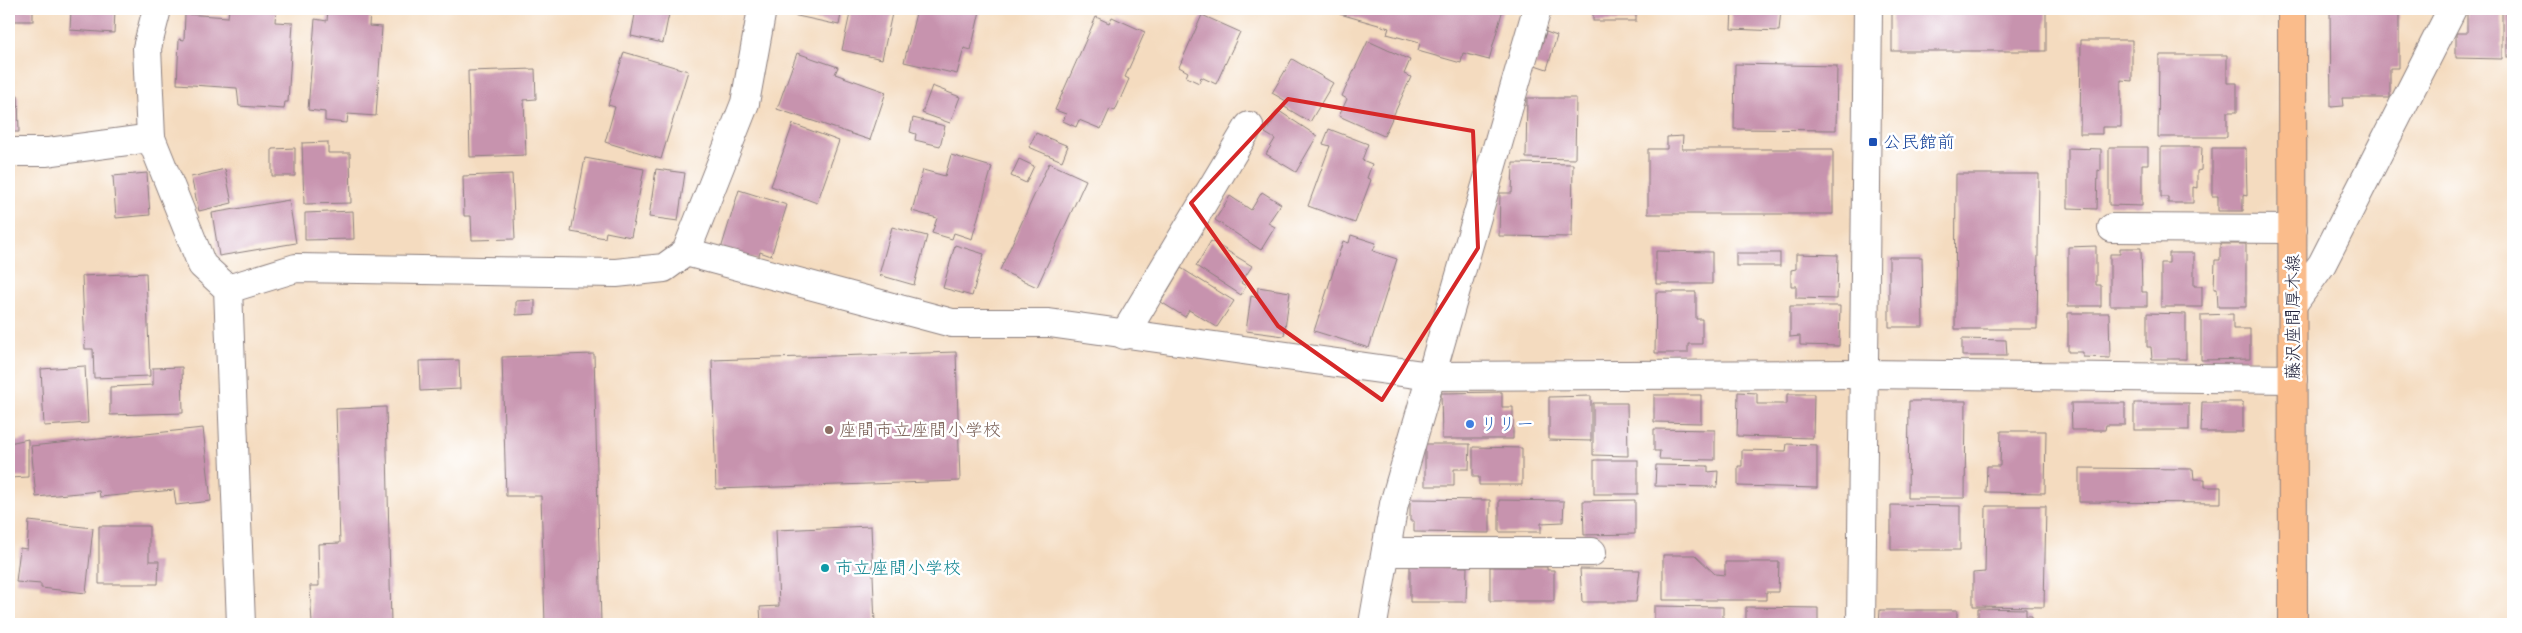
<svg xmlns="http://www.w3.org/2000/svg" width="2522" height="633" font-family="'Comic Neue','Klee One',sans-serif">
<style>
.building{fill:#c793ae}
.lines{fill:none;stroke-linecap:round;stroke-linejoin:round}
.minor-casing{stroke:#8b7e7d;stroke-width:30}
.major-casing{stroke:#8b7e7d;stroke-width:30}
.minor{stroke:#fff;stroke-width:28}
.major{stroke:#fabc8b;stroke-width:28}
.marked{fill:none;stroke:#d62828;stroke-width:4;stroke-linejoin:round}
.transit-dot{fill:#1a4fb4;stroke:#fff;stroke-width:2}
.shop-dot{fill:#3f7fe0;stroke:#fff;stroke-width:2}
.education-dot{fill:#8d6e63;stroke:#fff;stroke-width:2}
.culture-dot{fill:#0f9aa8;stroke:#fff;stroke-width:2}
.labels{text-anchor:middle;stroke-width:5;stroke-linejoin:round;paint-order:stroke}
.transit-label{font-size:18px;fill:#164399;stroke:#fff;text-anchor:start}
.street-label{font-size:18px;fill:#22223b;stroke:#fff}
.shop-label{font-size:18px;fill:#366cbe;stroke:#fff;text-anchor:start}
.education-label{font-size:18px;fill:#785e54;stroke:#fff;text-anchor:start}
.culture-label{font-size:18px;fill:#0d838f;stroke:#fff;text-anchor:start}
</style>
<rect width="100%" height="100%" fill="#fff"/>
<filter id="ink" filterUnits="userSpaceOnUse"><feTurbulence type="fractalNoise" baseFrequency=".02" numOctaves="2"/><feDisplacementMap in="SourceGraphic" scale="10" xChannelSelector="R" yChannelSelector="G"/><feConvolveMatrix kernelMatrix="1 2 1 2 8 2 1 2 1" color-interpolation-filters="sRGB"/></filter>
<filter id="wash" filterUnits="userSpaceOnUse"><feTurbulence type="fractalNoise" baseFrequency=".0096" numOctaves="4" result="noise"/><feDisplacementMap in="SourceGraphic" scale="20" xChannelSelector="R" yChannelSelector="G"/><feGaussianBlur stdDeviation="1.12" result="paint"/><feColorMatrix in="noise" values="0 0 0 0 0 0 0 0 0 0 0 0 0 0 0 0 0 1.4 0 .05"/><feComposite in="paint" operator="in"/></filter>
<g filter="url(#wash)">
<rect width="100%" height="100%" fill="#f4dbbf"/>
<g id="blocks">
<g class="building">
<rect x="11" y="9" width="22" height="12"/>
<path d="M71,9h44l-1,24 -44,-3z"/>
<path d="M229,9h47l-1,13 18,1 -5,79h-3l-1,7 -45,-3 -2,-18 -60,-4 2,-45 5,1 1,-26 43,3z"/>
<path d="M328,9h42l-1,17 13,1 -6,89 -28,-2 -1,9 -22,-2v-9l-17,-2 7,-91 12,2z"/>
<path d="M636,9h34l-7,34 -32,-7z"/>
<path d="M789,9h53l-3,16 -51,-11z"/>
<path d="M851,9h42l-11,50 -40,-9z"/>
<path d="M917,9h56l7,2 -9,39 -7,-2 -7,26 -53,-12z"/>
<path d="M1341,9h162l-14,51 -26,-7 -2,10 -43,-12 2,-8 -33,-9 2,-6 -49,-14z"/>
<rect x="1593" y="9" width="43" height="12"/>
<path d="M1732,9h49l-2,22 -48,-2z"/>
<rect x="1892" y="9" width="154" height="42"/>
<path d="M2330,9h69v59h-9v30h-48l1,8 -12,1z"/>
<rect x="2507" y="9" width="6" height="48"/>
<path d="M2467,11h35v48l-46,-1v-25h11z"/>
<path d="M1202,15l38,17 -24,52 -15,-7 -2,6 -13,-6 2,-5 -9,-5z"/>
<path d="M1096,17l13,6 3,-6 33,15 -20,45 4,2 -14,32 -5,-2 -9,20 -22,-9 -3,7 -13,-6 3,-7 -11,-4z"/>
<path d="M1546,32l11,4 -10,33 -12,-4z"/>
<path d="M2081,40h51v41l-11,-1v47h-19v7h-22z"/>
<path d="M1368,41l42,19 -6,14 7,3 -27,59 -45,-20 8,-17 -5,-3z"/>
<path d="M624,52l64,19 -27,88 -56,-17 10,-35 -7,-2z"/>
<path d="M797,53l41,14 -3,7 51,18 -16,48 -93,-31z"/>
<path d="M2159,55h68v28h10v29h-10v25h-69z"/>
<path d="M1292,59l41,24 -23,39 -27,-16 3,-5 -14,-8z"/>
<path d="M1735,64l102,2 -1,64 -102,-1z"/>
<path d="M535,69l1,30 -12,1 2,55 -56,2 -2,-86z"/>
<path d="M9,86h5l1,10 3,-1 1,37h-10z"/>
<path d="M932,86l28,11 -10,26 -28,-10z"/>
<path d="M1527,98h49l-1,61 -49,-1z"/>
<path d="M1279,111l38,25 -21,36 -30,-18 9,-15 -10,-6z"/>
<path d="M913,118l32,8 -5,20 -25,-6 1,-6 -6,-2z"/>
<path d="M793,124l46,17 -22,62 -46,-17z"/>
<path d="M1329,129l39,15 -6,16 10,4 -5,14 4,2 -16,43 -47,-17 22,-60 -7,-2z"/>
<path d="M1036,133l32,13 -6,15 -33,-14z"/>
<path d="M1683,136l-1,13h151v65h-185v-65h19v-12z"/>
<path d="M328,142v11h22l1,50 -47,1 -2,-61z"/>
<path d="M2109,147h39v17h-6v42l-33,-1z"/>
<path d="M2161,147h41l-1,23 -4,1v17l-4,-1v16h-25v-6h-7z"/>
<path d="M295,148v28h-23v-27z"/>
<path d="M2068,148l33,1v22l-3,-1 -1,39 -29,-1z"/>
<path d="M2212,148h34l1,48 -4,-1v16h-25v-15h-6z"/>
<path d="M951,155l41,12 -20,72 -18,-6 -2,6 -20,-6 5,-15 -25,-7 11,-41 22,6z"/>
<path d="M585,158l59,11 -13,68 -25,-5 -1,6 -34,-6z"/>
<path d="M1019,159l15,7 -8,17 -15,-7z"/>
<path d="M1049,163l37,17 -49,107 -37,-17z"/>
<path d="M1513,163l60,1 -1,73 -73,-1 1,-43h12z"/>
<path d="M225,169l7,34 -33,8 -8,-34z"/>
<path d="M656,169l29,4 -7,48 -29,-4z"/>
<path d="M147,173l3,42 -34,3 -3,-42z"/>
<path d="M512,174l3,65 -43,1 -1,-24h-7l-1,-40z"/>
<path d="M1956,174h83l-2,155h-82z"/>
<path d="M739,190l48,15 -16,51 -11,-4 -2,8 -37,-11z"/>
<path d="M1262,192l19,12 -13,19 7,4 -14,23 -46,-30 15,-24 21,14z"/>
<path d="M289,200l7,43 -77,13 -7,-43z"/>
<path d="M353,211l1,28 -49,1v-27z"/>
<path d="M892,227l35,9 -13,49 -35,-10z"/>
<path d="M1351,235l25,8 -3,8 24,8 -28,89 -55,-17 29,-90 6,2z"/>
<path d="M1211,241l41,25 -11,17 5,3 -5,9 -45,-29z"/>
<path d="M2220,244h26v63h-28l-1,-18h-3l1,-29h5z"/>
<path d="M955,245l29,9 -12,42 -29,-8z"/>
<path d="M2096,246v39h5v21h-33v-59z"/>
<path d="M2120,248h21l1,44h5v14h-37v-52h10z"/>
<path d="M1656,251l56,1v32h-56z"/>
<rect x="1736" y="253" width="44" height="13"/>
<path d="M2169,253h25v33h8v21h-41v-44h8z"/>
<path d="M1796,254l42,1 -1,44 -41,-1v-12h-5v-16l5,-1z"/>
<path d="M1889,257h33l1,70h-34z"/>
<path d="M1181,268l53,33 -17,26 -28,-17 -4,7 -24,-15z"/>
<path d="M146,273l4,103 -56,2 -1,-29h-8l-3,-73z"/>
<path d="M1258,287l32,5 -6,44 -38,-5 5,-35 6,2z"/>
<path d="M1656,292h40v27h6v25h-14v9h-33z"/>
<path d="M535,300v14l-19,1v-14z"/>
<path d="M1790,306h50l-1,40 -39,-1v-9l-10,1z"/>
<path d="M2068,313h41l1,45 -27,-1v-5h-15z"/>
<path d="M2147,313l39,1v45h-34l-1,-12h-4z"/>
<path d="M2233,314v15h17v30l-49,1v-45z"/>
<path d="M1962,339l44,1 1,16h-45z"/>
<path d="M956,352l4,129 -244,8 -4,-129z"/>
<path d="M594,354l7,270h-56l-4,-128h-35l-4,-139z"/>
<path d="M459,360l1,29 -40,2 -1,-30z"/>
<path d="M85,366l3,57 -44,3 -3,-57z"/>
<path d="M182,367l1,46 -73,2v-28l43,-2v-17z"/>
<path d="M1502,392v15h11v32h-71l-1,-46z"/>
<path d="M1738,392l19,1v11h30v-10h27l-1,44 -76,-2z"/>
<path d="M1654,395h47v28l-47,-1z"/>
<path d="M1591,396v45l-42,-1v-43z"/>
<path d="M1909,401h57l-1,97h-57z"/>
<path d="M2202,402h41v30h-42z"/>
<path d="M1593,403h34l1,53 -35,-1z"/>
<path d="M2071,403h54v22h-19l-1,5h-33z"/>
<rect x="2134" y="403" width="55" height="27"/>
<path d="M386,407l5,217h-79l-2,-38h9l-1,-42 22,-1 -4,-134z"/>
<path d="M203,428l8,73 -35,4 -2,-15 -74,7 -1,-6 -63,6 -5,-51z"/>
<path d="M1654,429l61,1v30l-56,-1 1,-8h-6z"/>
<path d="M2001,431h45l-1,62 -59,-1 1,-26h13z"/>
<path d="M28,439v38l-19,1v-35z"/>
<path d="M1425,444h45l-1,25h-15v17h-29z"/>
<path d="M1787,444l30,1v43l-79,-2v-20h4v-16l44,1z"/>
<path d="M1473,447l49,1v37h-43v-8h-6z"/>
<rect x="1594" y="460" width="44" height="34"/>
<path d="M1656,465l52,1v6l10,-1 -1,16 -62,-1z"/>
<path d="M2079,468l114,1 1,10h11v8h16v16l-142,-1z"/>
<path d="M1410,499l80,1v33l-76,-1v-11h-4z"/>
<path d="M1499,500l65,1 -1,21 -22,1v9h-42z"/>
<path d="M1635,500v34l-51,1 -1,-34z"/>
<path d="M1891,505l69,1v44h-69z"/>
<path d="M1986,506h60l-2,101 -71,-1v-33l12,-1z"/>
<path d="M29,521l64,7 -7,65 -45,-5v-4l-25,-2 4,-34 7,1z"/>
<path d="M99,526h50v35h10l-1,23h-59z"/>
<path d="M871,526l4,98h-114l-1,-17 19,-1 -3,-76z"/>
<path d="M1663,555h32l20,19 10,1v-13h54l-1,30h-12v8h-103z"/>
<path d="M1410,566l57,1 -1,35h-56z"/>
<path d="M1490,567h57v3h7v31h-64z"/>
<path d="M1580,569l60,1 -4,32h-54z"/>
<path d="M1654,606l69,1v17h-69z"/>
<path d="M1746,607l72,1v16h-72z"/>
<path d="M1978,608l48,1v7h6v8h-54z"/>
<path d="M1880,610h77v14h-78z"/>
</g>
</g>
</g>
<g filter="url(#ink)">
<use href="#blocks" fill-opacity="0" stroke="#8b7e7d" stroke-width="1"/>
<g class="lines">
<defs>
<g id="minor">
<path d="M157,9l-10,39 4,90 51,127 26,24 13,335"/>
<path d="M9,152h38l104,-14"/>
<path d="M2112,228l181,1"/>
<path d="M686,252l266,71h97l381,53 433,-2 430,5"/>
<path d="M228,289l68,-21 320,5 48,-5 22,-16 59,-149 17,-94"/>
<path d="M2293,304l29,-40 130,-255"/>
<path d="M1124,335l125,-209"/>
<path d="M1386,552h206"/>
<path d="M1373,624l21,-120 143,-495"/>
<path d="M1861,624l7,-615"/>
</g>
<path id="major" d="M2292,9l1,615"/>
</defs>
<use href="#minor" class="minor-casing"/>
<use href="#major" class="major-casing"/>
<use href="#minor" class="minor"/>
<use href="#major" class="major"/>
</g>
</g>
<path class="marked" d="M1288,99l185,32 5,117 -96,152 -104,-74 -87,-123z"/>
<rect class="transit-dot" x="1868" y="137" width="10" height="10" rx="2.5"/>
<circle class="shop-dot" cx="1470" cy="424" r="5"/>
<circle class="education-dot" cx="829" cy="430" r="5"/>
<circle class="culture-dot" cx="825" cy="568" r="5"/>
<g class="labels">
<g class="transit-label">
<text x="1883" y="148">公民館前</text>
</g>
<g class="street-label">
<text transform="translate(2293 317) rotate(-90)" y="6">藤沢座間厚木線</text>
</g>
<g class="shop-label">
<text x="1480" y="430">リリー</text>
</g>
<g class="education-label">
<text x="839" y="436">座間市立座間小学校</text>
</g>
<g class="culture-label">
<text x="835" y="574">市立座間小学校</text>
</g>
</g>
<rect width="2522" height="633" fill="none" stroke="#fff" stroke-width="30"/>
</svg>
